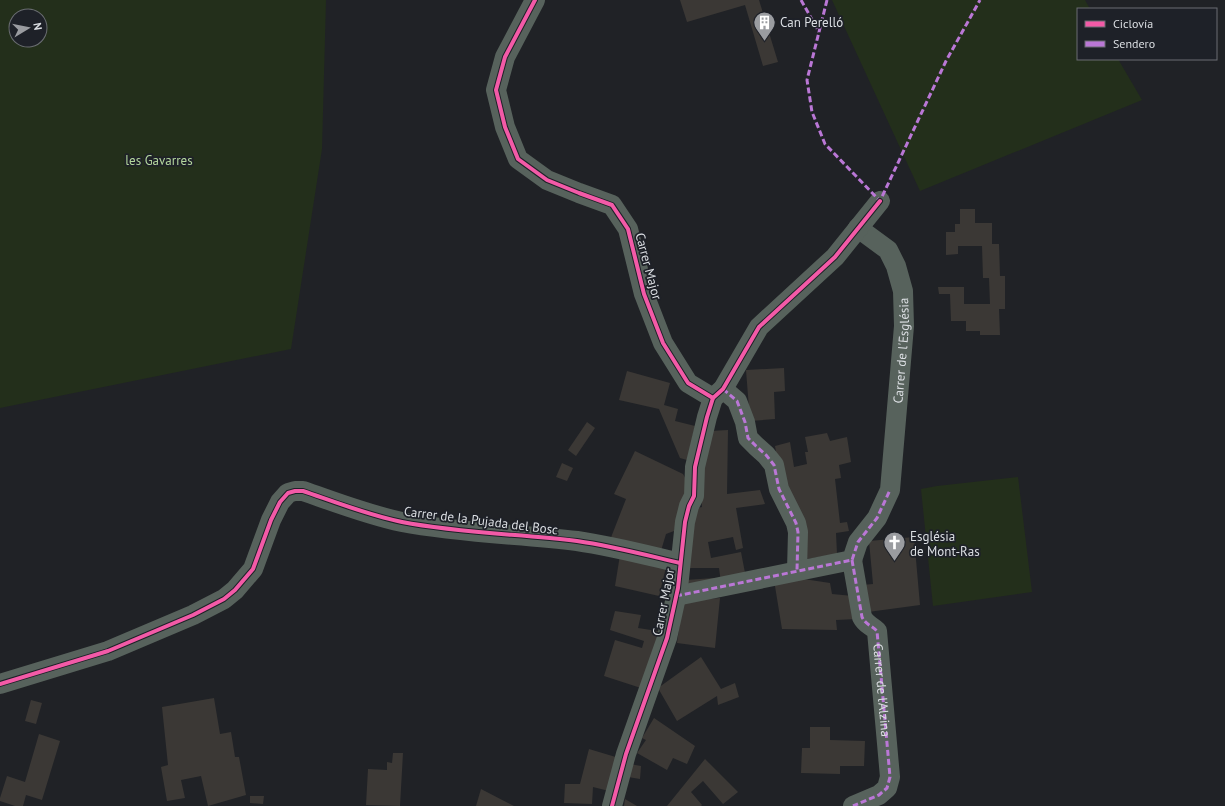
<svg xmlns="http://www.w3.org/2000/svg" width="1225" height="806" font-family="'PT Sans',sans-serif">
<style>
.green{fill:#232f1b;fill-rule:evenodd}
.building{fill:#3b3835}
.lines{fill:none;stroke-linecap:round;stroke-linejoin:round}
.street{stroke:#57625c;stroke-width:20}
.quiet{stroke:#ba77d6;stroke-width:3;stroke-dasharray:6 3;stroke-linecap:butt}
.cycleway-casing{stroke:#1e2128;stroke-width:6}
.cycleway{stroke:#f35aa7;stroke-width:4}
.labels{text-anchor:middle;stroke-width:3.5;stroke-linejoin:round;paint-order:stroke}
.poi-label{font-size:13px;fill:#dbdee2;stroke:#1e2128;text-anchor:start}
.park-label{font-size:13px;fill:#b3d69c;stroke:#1e2128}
.street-label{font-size:13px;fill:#dbdee2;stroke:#1e2128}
</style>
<rect width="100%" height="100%" fill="#202226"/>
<g class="green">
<path d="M0,0h326l-4,149 -31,200 -291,59zM16,16h24v24h-24z"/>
<path d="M832,0h253l5,9h-12v50h40l24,41 -222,91z"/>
<path d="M1018,477l14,115 -99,14 -12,-117 16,-3z"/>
</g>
<g class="building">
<path d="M680,0h79l19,62 -15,4 -18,-61 -58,17z"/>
<path d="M960,209h15v14h17v21h7l1,32h5v33h-6l1,26h-20v-4h-14v-10h-15l-1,-27h-11l-1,-7h26v17h26l-1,-26h-6l-1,-32h-24v8l-12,1v-23h9v-8h5z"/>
<path d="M784,368l1,23 -11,1 1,27 -25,2 -4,-51z"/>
<path d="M627,371l43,12 -6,22 14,4 -3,12 20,5 -8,34 -7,-2 -21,-49 -40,-9z"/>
<path d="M587,422l8,6 -19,28 -8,-6z"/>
<path d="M728,430l-1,64 33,-4 5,14 -29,4 7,40 -7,2 -3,-13 -25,5 3,16 30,-6 5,26 -25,5 -2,-15h-34l8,-59 9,-2 -2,-23 11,-53z"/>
<path d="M827,433l3,8 17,-4 4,25 -12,3 2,13 -6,1 5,44 7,-1 2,9 -13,2 1,21 -36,6 -19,-74 -7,-40 15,-4 4,25 13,-3 -2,-12h3l-3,-15z"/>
<path d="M635,451l48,23 5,9 -14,48 -8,3 -6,20 -50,-14 16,-41 -12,-5z"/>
<path d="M562,463l11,5 -6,13 -11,-4z"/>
<path d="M914,537l6,68 -52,7 -6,-27 11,-1 -4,-43z"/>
<path d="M620,555l46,12 -7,29 -44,-10z"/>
<path d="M714,578l1,6 -29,3v-7z"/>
<path d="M797,578l33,5 2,11 21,2 4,23 -21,1 1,10 -55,-1 -8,-49z"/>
<path d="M720,598l-5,50 -38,-5 6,-42z"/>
<path d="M615,611l26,4 -3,13 26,4 -20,57 -40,-13 11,-36 27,8 2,-7 -34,-11z"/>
<path d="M701,657l20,32 14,-6 4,14 -21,8 -1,-9 -40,25 -19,-33z"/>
<path d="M214,698l6,36 11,-2 4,25h4l7,38 -38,11 -7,-30 -20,4 4,18 -18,3 -6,-34 7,-2 -6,-58z"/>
<path d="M31,700l11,3 -6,21 -11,-3z"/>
<path d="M654,718l41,28 -8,18 -14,-6 -6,12 -30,-17 9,-13 -4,-2z"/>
<path d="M810,727h20v13l35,1 -1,25h-24v8l-39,-1 1,-25h8z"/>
<path d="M39,734l21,7 -18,59 -16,-5 -3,11h-8l-15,-5v-3l7,-22 18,6z"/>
<path d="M589,749l30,9 -10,33 -16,-4 -1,17 -28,-1 1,-19h15z"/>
<path d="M393,753h10l-3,53 -34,-1 2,-36 19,1v-8l5,1z"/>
<path d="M705,759l33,33 -15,12 -20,-23 -12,11 11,13 -1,1h-34z"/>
<path d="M630,764l11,2 -1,13 -12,-2z"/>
<path d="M481,789l33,17h-38z"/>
<path d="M250,796h14l-1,8 -13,-1z"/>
<path d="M625,799l12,7h-13z"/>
</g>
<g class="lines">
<g class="street">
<path d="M535,0l-30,57 -9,33 9,37 13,32 29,21 32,13 33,12 16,24 16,65 19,49 25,40 25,15"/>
<path d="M723,389l14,12 8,21 3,16 8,8 10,9 8,10 5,24 17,34 2,9 -1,38"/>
<path id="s1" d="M852,560l10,57c4,8 9,8 15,14l13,146 -3,11 -8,7 -26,11"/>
<path id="s2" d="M676,596l176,-36 6,-18 19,-24 13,-28 14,-164 -1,-35 -7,-25 -8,-16 -30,-22"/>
<path d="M0,684l108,-33 85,-36 31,-16 11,-9 18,-21 18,-49 9,-18 8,-9 7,-2h8c32,11 65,24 99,31 57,11 116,12 175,19 35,5 69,14 103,22"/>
<path d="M612,806l14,-52 41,-116 11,-50 7,-66 4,-16 5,-10 1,-29 12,-50 6,-19 10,-9 36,-62 76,-70 45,-56"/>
</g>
<g class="quiet">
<path d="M801,0l18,32"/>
<path d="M827,0l-20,80 5,32 13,32 55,57 66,-140 34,-61"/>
<path d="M723,389l14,12 8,21 3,16 8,8 10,9 8,10 5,24 17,34 2,9 -1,38"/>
<path d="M852,560l10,57c4,8 9,8 15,14l13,146 -3,11 -8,7 -26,11"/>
<path d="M676,596l176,-36 6,-18 19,-24 13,-28"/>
</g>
<defs>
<g id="cycleway">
<path d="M535,0l-30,57 -9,33 9,37 13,32 29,21 32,13 33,12 16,24 16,65 19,49 25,40 25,15"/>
<path d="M0,684l108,-33 85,-36 31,-16 11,-9 18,-21 18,-49 9,-18 8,-9 7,-2h8c32,11 65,24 99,31 57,11 116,12 175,19 35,5 69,14 103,22"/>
<path d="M612,806l14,-52 41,-116 11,-50 7,-66 4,-16 5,-10 1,-29 12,-50 6,-19 10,-9 36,-62 76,-70 45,-56"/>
</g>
</defs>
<use href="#cycleway" class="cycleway-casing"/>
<use href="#cycleway" class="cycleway"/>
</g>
<defs>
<symbol id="building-pin" viewBox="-11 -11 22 30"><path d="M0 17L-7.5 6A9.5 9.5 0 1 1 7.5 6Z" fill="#9a9ca0" stroke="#1e2128"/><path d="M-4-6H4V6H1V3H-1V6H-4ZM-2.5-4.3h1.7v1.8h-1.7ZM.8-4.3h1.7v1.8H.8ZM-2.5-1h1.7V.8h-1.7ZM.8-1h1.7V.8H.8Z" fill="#fff"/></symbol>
<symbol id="church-pin" viewBox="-11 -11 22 30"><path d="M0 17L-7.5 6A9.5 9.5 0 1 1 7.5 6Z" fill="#9a9ca0" stroke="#1e2128"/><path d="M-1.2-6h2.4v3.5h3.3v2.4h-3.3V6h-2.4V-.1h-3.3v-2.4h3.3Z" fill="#fff"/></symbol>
</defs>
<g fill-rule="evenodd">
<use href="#building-pin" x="752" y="10" width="25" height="34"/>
<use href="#church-pin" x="882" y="530" width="25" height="34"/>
</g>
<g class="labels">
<g class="poi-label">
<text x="780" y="27">Can Perelló</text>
<text x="910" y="541">Església<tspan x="910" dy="15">de Mont-Ras</tspan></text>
</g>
<g class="park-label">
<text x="159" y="165">les Gavarres</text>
</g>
<g class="street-label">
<text transform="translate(649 266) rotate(75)" y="5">Carrer Major</text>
<text dy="5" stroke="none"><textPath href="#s2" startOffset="400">Carrer de l'Església</textPath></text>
<text transform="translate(481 520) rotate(7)" y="5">Carrer de la Pujada del Bosc</text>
<text transform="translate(663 602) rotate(-79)" y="5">Carrer Major</text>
<text dy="5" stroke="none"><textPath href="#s1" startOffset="138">Carrer de l'Alzina</textPath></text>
</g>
</g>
<rect x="1077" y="8" width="140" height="52" fill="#1e2128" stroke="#6a6d72"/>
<rect x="1085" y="21" width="20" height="6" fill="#f35aa7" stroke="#6a6d72"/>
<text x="1113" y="28" font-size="12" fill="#dbdee2">Ciclovía</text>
<rect x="1085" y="41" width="20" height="6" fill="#ba77d6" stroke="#6a6d72"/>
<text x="1113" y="48" font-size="12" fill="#dbdee2">Sendero</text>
<g transform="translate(28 28) rotate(80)"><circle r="19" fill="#1e2128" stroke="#6a6d72"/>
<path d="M0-3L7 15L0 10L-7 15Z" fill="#9a9ca0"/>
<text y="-6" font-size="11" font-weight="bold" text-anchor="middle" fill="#dbdee2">N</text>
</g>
</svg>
